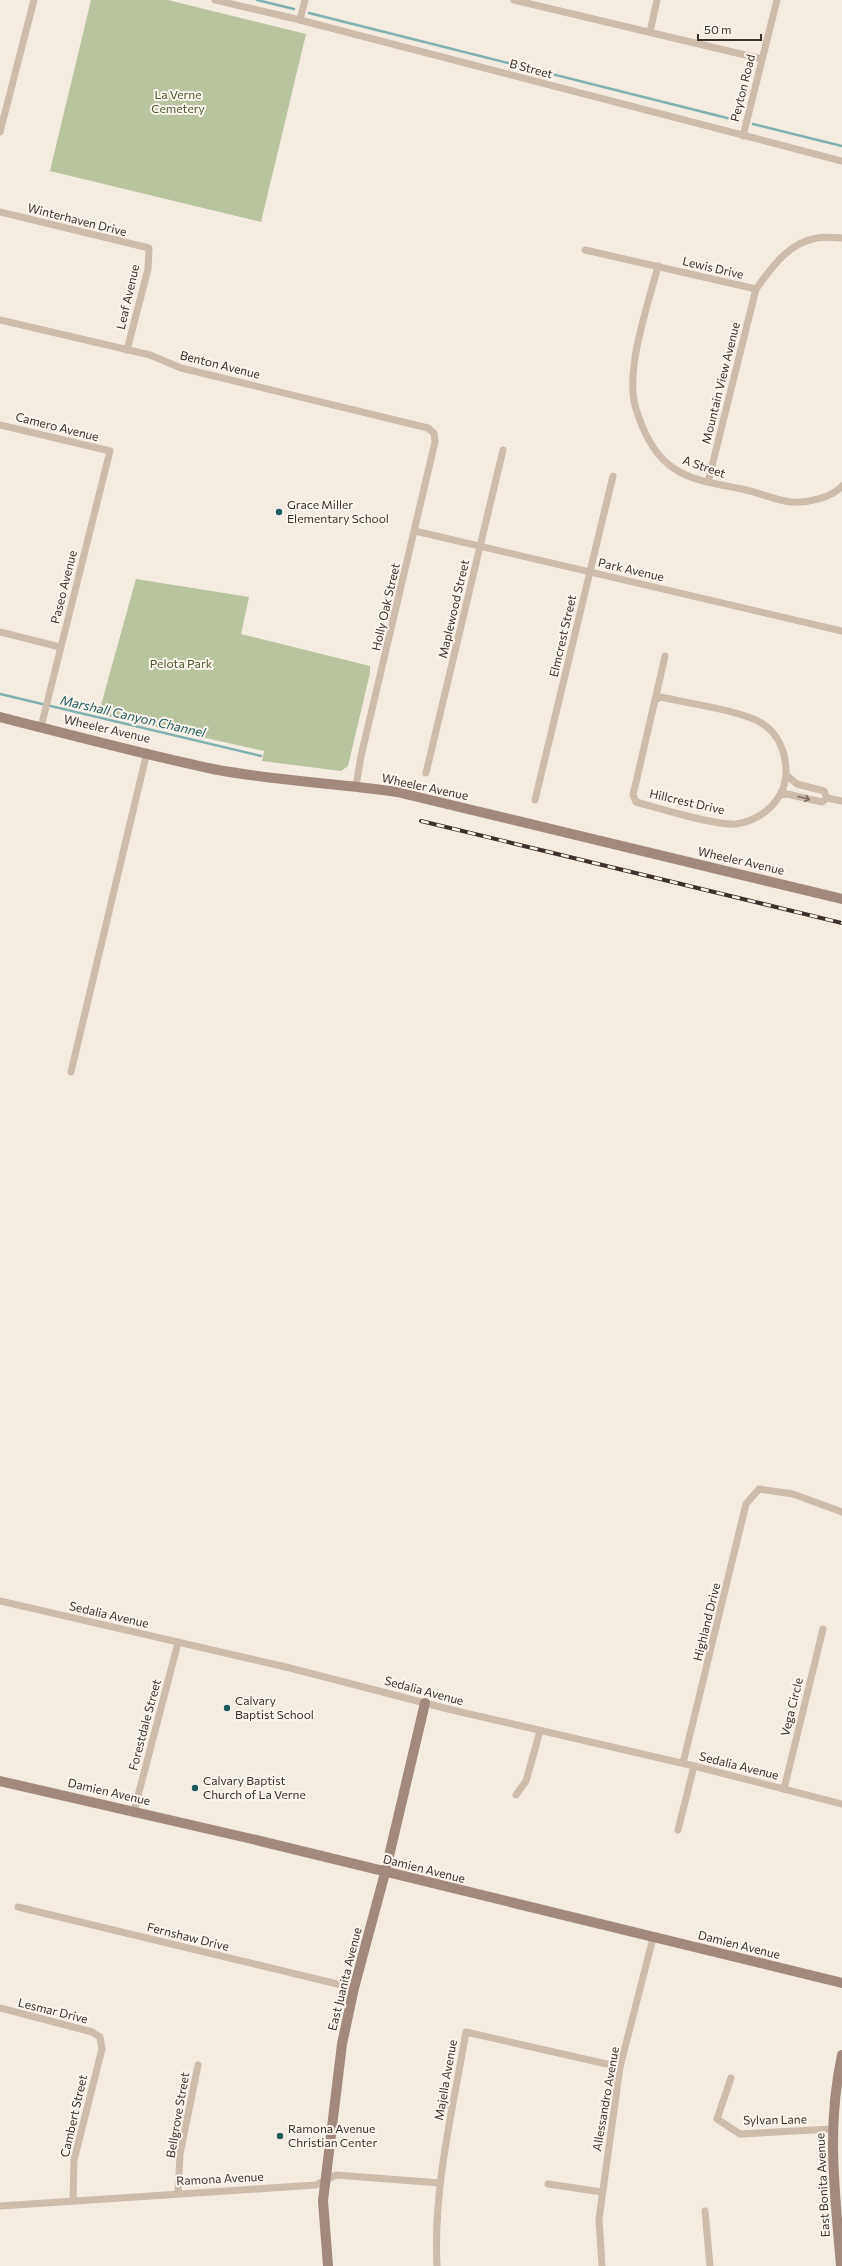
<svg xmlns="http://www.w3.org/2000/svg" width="842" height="2266" font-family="Commissioner,sans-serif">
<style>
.green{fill:#b8c4a0}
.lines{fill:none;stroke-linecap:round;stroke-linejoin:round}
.stream{stroke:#7fb0b2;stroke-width:2.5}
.street{stroke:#cdbbac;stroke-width:7}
.secondary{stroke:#a18a7d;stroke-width:10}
.rail-casing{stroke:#3b302b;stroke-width:4}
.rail{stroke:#fbf5ee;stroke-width:2.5;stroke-dasharray:8;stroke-linecap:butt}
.oneway{stroke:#7d6f65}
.poi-dot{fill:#1f5a5e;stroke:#fbf5ee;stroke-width:1.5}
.labels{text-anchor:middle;stroke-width:4;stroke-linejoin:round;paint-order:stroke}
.street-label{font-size:12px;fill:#3b302b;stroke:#fbf5ee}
.park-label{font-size:12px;fill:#4a5a2e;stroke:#fbf5ee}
.poi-label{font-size:12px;fill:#3b302b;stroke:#fbf5ee;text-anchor:start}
.water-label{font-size:13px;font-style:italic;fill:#1f5a5e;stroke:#fbf5ee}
</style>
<rect width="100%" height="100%" fill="#f4ebe1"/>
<g class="green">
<path d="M91,0h77l138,34 -45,188 -211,-51z"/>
<path d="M136,579l113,18 -8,37 129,32v7l-22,93 -7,5 -79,-10 2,-10 -161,-36 -2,-10z"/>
</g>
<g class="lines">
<g class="stream">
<path d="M257,0l37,9"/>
<path d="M309,13l430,108"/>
<path d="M753,124l89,22"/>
<path d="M0,694l261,62"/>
</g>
<g class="street">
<path d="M215,0l85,20 542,141"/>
<path d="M514,0l248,59"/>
<path d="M300,20l5,-20"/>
<path d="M650,32l7,-32"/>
<path d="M0,132l34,-132"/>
<path d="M743,136l34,-136"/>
<path d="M0,212l149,36 -1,21 -21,81"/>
<path d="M585,250l171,39c16,-22 32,-46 61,-51 7,-2 17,0 25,0"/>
<path d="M658,266c-10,39 -34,106 -22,143 6,19 16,42 32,55 22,19 55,20 82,27 13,3 28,10 41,11 16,1 41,-4 51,-16"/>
<path d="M0,320l150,35 31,13 247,60 6,5 1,9 -74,314 -5,30"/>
<path d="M0,425l110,26 -69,276"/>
<path d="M708,482l48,-193"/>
<path d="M415,531l427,100"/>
<path d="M0,632l60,15"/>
<path d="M661,697c25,6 83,14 102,27 16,10 23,30 23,47 0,28 -23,49 -50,53 -20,2 -78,-16 -100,-22l-3,-7 22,-95z"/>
<path d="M655,700l10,-44"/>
<path d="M426,773l77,-323"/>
<path d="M786,775l11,9 27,7 3,7 15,3"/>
<path d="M780,795l7,-1 35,8 5,-4"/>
<path d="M535,800l78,-324"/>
<path d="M71,1072l76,-320"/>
<path d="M0,1601l290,67 162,42 242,56 148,38"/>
<path d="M683,1763l63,-259 13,-15 34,5 49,18"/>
<path d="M784,1789l39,-160"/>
<path d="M516,1795l10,-14 14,-50"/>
<path d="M134,1811l44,-168"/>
<path d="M678,1830l16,-64"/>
<path d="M18,1907l336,81"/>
<path d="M0,2008l92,24 8,5 2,12 -28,111 -1,41"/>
<path d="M731,2078l-14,41 23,15 92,-5"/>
<path d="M548,2184l54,8"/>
<path d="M178,2193l2,-39 18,-89"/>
<path d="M0,2206l316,-21 20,-10 104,8"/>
<path d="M705,2211l5,55"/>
<path d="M437,2266c-4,-79 16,-157 29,-234l154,35"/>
<path d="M602,2266l-3,-47 21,-152 33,-129"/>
</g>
<g class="secondary">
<path d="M0,717c71,18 142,37 213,52 61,12 123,14 184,23l445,107"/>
<path d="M0,1781l252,58 590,144"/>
<path d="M328,2266l-5,-65 19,-157 12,-56 31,-115 40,-170"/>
<path d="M841,2266c-6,-74 -15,-137 1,-211"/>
</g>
<defs>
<path id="rail" d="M421,821l421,102"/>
</defs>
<use href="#rail" class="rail-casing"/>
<use href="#rail" class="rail"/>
</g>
<defs><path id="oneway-shaft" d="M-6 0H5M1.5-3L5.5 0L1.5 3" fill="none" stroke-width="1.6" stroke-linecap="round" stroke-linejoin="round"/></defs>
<use class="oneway" href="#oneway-shaft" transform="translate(804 798) rotate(15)"/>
<g class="poi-dot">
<circle cx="279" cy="512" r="4"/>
<circle cx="227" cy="1708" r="4"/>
<circle cx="195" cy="1788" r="4"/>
<circle cx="280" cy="2136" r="4"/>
</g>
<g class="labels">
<g class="street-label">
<text transform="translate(531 69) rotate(15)" y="4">B Street</text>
<text transform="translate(743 88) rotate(-76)" y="4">Peyton Road</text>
<text transform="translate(77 220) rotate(14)" y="4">Winterhaven Drive</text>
<text transform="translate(713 268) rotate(13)" y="4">Lewis Drive</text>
<text transform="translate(128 297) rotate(-77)" y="4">Leaf Avenue</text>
<text transform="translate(220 365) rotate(14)" y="4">Benton Avenue</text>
<text transform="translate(721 383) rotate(-76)" y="4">Mountain View Avenue</text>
<text transform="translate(57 427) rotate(14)" y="4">Camero Avenue</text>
<text transform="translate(704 467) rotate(19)" y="4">A Street</text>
<text transform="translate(631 570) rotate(13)" y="4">Park Avenue</text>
<text transform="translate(64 587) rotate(-76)" y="4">Paseo Avenue</text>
<text transform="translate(386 607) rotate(-77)" y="4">Holly Oak Street</text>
<text transform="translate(454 609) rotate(-77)" y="4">Maplewood Street</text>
<text transform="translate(563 636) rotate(-77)" y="4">Elmcrest Street</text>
<text transform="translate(107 729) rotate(13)" y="4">Wheeler Avenue</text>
<text transform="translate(425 787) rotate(12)" y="4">Wheeler Avenue</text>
<text transform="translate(687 802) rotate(13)" y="4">Hillcrest Drive</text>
<text transform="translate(741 861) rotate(13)" y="4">Wheeler Avenue</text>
<text transform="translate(109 1615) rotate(13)" y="4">Sedalia Avenue</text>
<text transform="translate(707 1622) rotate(-76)" y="4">Highland Drive</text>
<text transform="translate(424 1691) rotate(15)" y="4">Sedalia Avenue</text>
<text transform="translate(792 1707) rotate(-76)" y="4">Vega Circle</text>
<text transform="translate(145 1725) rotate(-75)" y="4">Forestdale Street</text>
<text transform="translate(739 1766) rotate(14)" y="4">Sedalia Avenue</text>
<text transform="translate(109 1792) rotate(13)" y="4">Damien Avenue</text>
<text transform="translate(424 1869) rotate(14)" y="4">Damien Avenue</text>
<text transform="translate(188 1937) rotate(14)" y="4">Fernshaw Drive</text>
<text transform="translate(739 1945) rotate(14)" y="4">Damien Avenue</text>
<text transform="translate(345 1979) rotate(-76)" y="4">East Juanita Avenue</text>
<text transform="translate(53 2011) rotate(14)" y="4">Lesmar Drive</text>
<text transform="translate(446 2080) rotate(-80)" y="4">Majella Avenue</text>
<text transform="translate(606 2099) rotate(-80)" y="4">Allessandro Avenue</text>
<text transform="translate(178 2115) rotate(-80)" y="4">Bellgrove Street</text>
<text transform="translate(74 2116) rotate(-77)" y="4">Cambert Street</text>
<text transform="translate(775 2120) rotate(-1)" y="4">Sylvan Lane</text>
<text transform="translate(220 2179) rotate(-3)" y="4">Ramona Avenue</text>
<text transform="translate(823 2185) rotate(-93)" y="4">East Bonita Avenue</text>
</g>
<g class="park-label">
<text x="178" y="99">La Verne<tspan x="178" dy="14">Cemetery</tspan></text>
<text x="181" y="668">Pelota Park</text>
</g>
<g class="poi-label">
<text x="287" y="509">Grace Miller<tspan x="287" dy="14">Elementary School</tspan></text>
<text x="235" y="1705">Calvary<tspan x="235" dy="14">Baptist School</tspan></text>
<text x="203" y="1785">Calvary Baptist<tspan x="203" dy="14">Church of La Verne</tspan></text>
<text x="288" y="2133">Ramona Avenue<tspan x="288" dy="14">Christian Center</tspan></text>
</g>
<g class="water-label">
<text transform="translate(133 716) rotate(13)" y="5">Marshall Canyon Channel</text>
</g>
</g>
<path d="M698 34v6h63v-6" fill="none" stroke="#3b302b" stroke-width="2"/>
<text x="704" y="34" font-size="12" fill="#3b302b" stroke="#fbf5ee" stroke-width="3" paint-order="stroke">50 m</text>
</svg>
